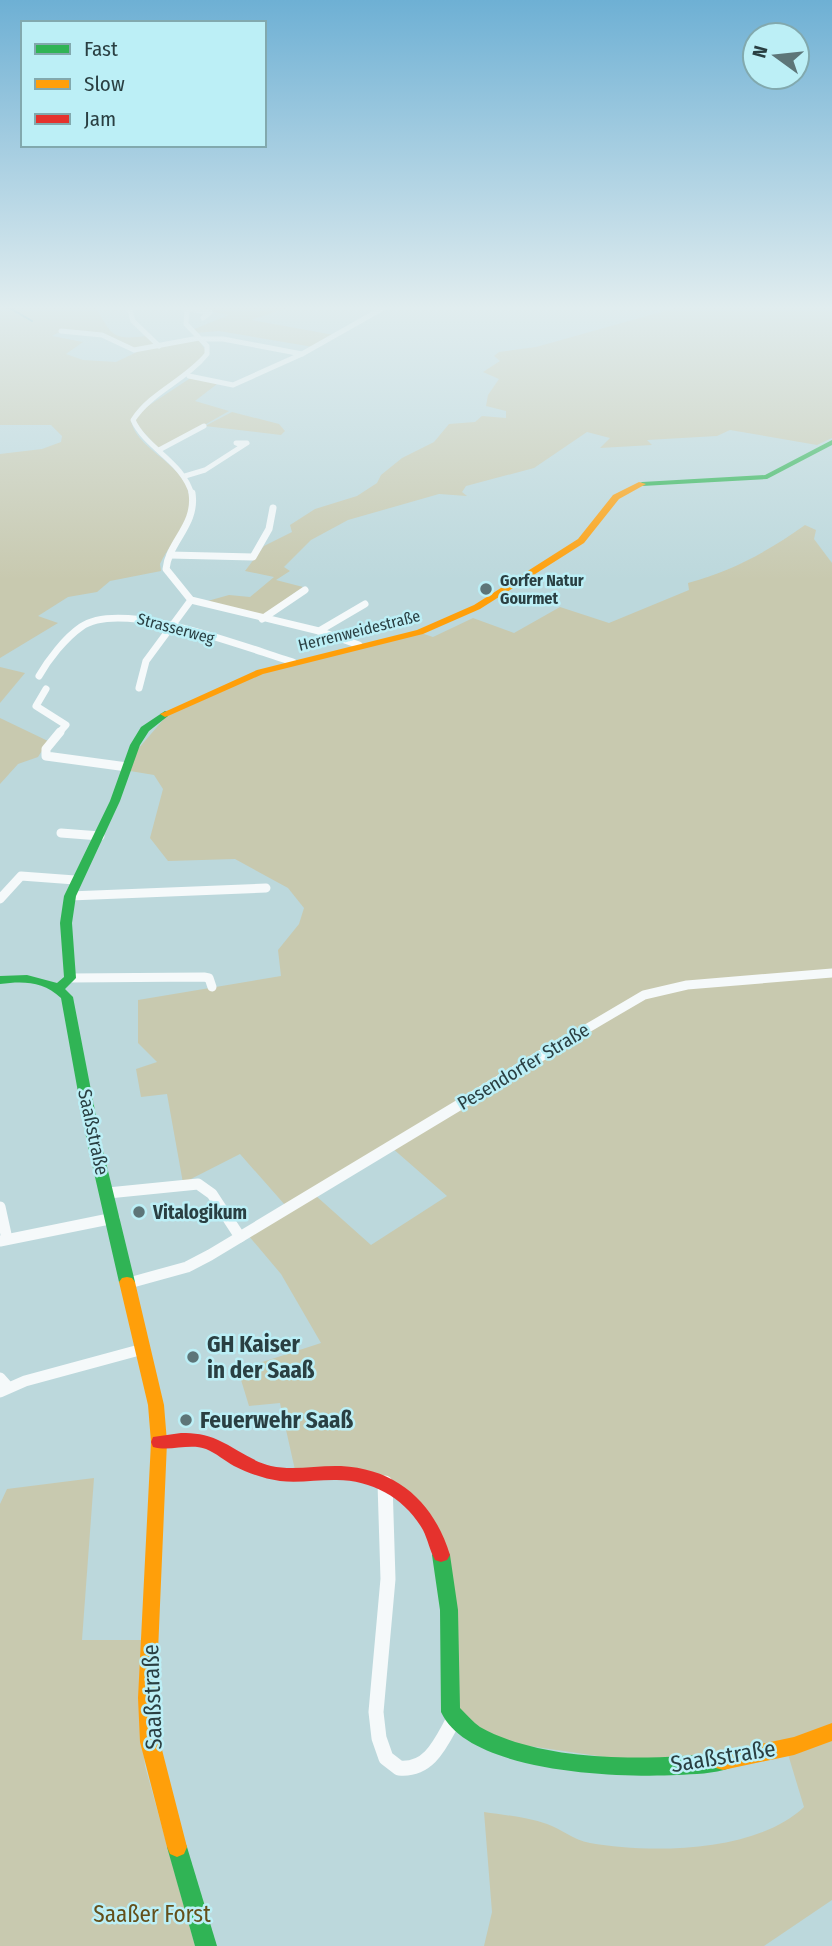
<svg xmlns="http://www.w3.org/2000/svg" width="832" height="1946" font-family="'Fira Sans Condensed',sans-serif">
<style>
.green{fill:#c8c9af}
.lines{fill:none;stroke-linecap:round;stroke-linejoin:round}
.stream{stroke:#57abb6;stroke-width:2}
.street-far4{stroke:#f5f9fa;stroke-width:5}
.street-far3{stroke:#f5f9fa;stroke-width:7}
.street-far2{stroke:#f5f9fa;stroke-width:9}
.street-far1{stroke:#f5f9fa;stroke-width:11}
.street{stroke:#f5f9fa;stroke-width:15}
.fast{fill:#30b455;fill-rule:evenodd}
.slow{fill:#ff9f0a;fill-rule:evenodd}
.jam{fill:#e5322d;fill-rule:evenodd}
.poi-dot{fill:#5d7578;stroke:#bceff6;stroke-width:2.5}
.labels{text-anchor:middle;stroke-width:5;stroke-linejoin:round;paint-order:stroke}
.far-poi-label{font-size:16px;font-weight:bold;fill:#2a3f42;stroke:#bceff6;text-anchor:start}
.far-street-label{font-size:16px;fill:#2a3f42;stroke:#bceff6}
.street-label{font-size:19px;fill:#2a3f42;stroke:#bceff6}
.poi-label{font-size:19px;font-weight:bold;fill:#2a3f42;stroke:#bceff6;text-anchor:start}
.near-poi-label{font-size:23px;font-weight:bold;fill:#2a3f42;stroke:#bceff6;text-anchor:start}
.near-street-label{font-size:23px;fill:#2a3f42;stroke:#bceff6}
.near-park-label{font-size:23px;fill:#644f1a;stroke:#bceff6}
</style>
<rect width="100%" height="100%" fill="#bcd8dc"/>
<g class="green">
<path d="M0,307h96c16,30 17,33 51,29l9,9c-7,2 -16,5 -23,4 -23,-7 -57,-28 -81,-13l31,6 -17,12 17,6 33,2 25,-12 57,-11 8,12 -4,8 -59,45 -12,15c4,36 74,48 56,98 -5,17 -20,31 -27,47l1,7 -51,10 -13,11 -29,5 -30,19 20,7 -58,35v-204l42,-5 19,-7 1,-6 -11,-11h-51z"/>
<path d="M189,307h100l-38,13 83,15 -21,12 -94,-16 -24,2 -3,-3 37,-15z"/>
<path d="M679,307h153v131l-15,7 -87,-15 -13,6 -70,4 5,5 -52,3 10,-10 -23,-6 -53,36 -68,18 -4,6 5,4 -28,-2 -91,26 -37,20 -27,27 6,4 -14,9 27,7 -41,29 -58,-14 25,-7 21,2 24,-20 -29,-6 19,-25 28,-14 -2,-7 25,-16 42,-13 20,-13 4,-8 21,-17 32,-16 15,-18 26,-2 7,-6 24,2v-7l-20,-5 2,-11 11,-16 -16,-7 17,-11 -6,-5 5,-4 37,-5z"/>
<path d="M192,377l25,7 -22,17 34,10 -65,37h-6l-21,-23 -2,-7 7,-8z"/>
<path d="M232,412l47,12 6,7 -4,4 -76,-9z"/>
<path d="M805,525l11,5 -2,9 18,24v1165l-16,7 -163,29 -159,-23 -37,-28 -6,-132 -44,-91 -17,-11 -95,-9 -15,-67 -31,3 -11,-36 83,-27 -40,-69 -33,-39 67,-40 56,50 76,-49 -56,-49 -106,58 -45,-51 -57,29 -16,-89 -26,3 -5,-28 21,-7 -19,-19v-43l143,-24 -3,-26 21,-26 5,-16 -16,-20 -53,-29 -67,2 -18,-23 13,-49 -9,-14 -24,-4 8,-22 31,-36 95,-41 157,-39 12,4 40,-19 41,15 46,-26 49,16 80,-33 -1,-7c44,-12 79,-31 117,-58z"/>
<path d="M0,667l25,6 -25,30z"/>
<path d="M0,718l48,23 -10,16 -20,7 -18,20z"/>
<path d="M94,1478l-12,162h59v93l4,33 50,180h-195v-442l7,-15z"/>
<path d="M832,1738v162l-68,46h-280l8,-34 -8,-100c20,3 43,5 63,12 15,5 26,16 43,19 62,11 167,9 214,-36l-17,-56z"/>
</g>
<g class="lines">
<path class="stream" d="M8,307l24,14"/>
<g class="street-far4">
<path d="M129,307l4,14 26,25"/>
<path d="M187,307l-1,17 21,22v8c-21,26 -56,38 -74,66 13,29 50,41 59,75"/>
<path d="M186,309l24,3 -7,6"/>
<path d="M61,331l41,4 32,15 65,-12"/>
<path d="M202,339h21l79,15"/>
<path d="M189,376l44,9 69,-31 83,-47"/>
<path d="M159,450l45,-24"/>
<path d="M185,476l20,-6 42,-27h-11l5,2"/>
</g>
<g class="street-far3">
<path d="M192,493c5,32 -23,48 -26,76l25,31 128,31 40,14"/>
<path d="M170,555l83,2 16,-28 4,-21"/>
<path d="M262,619l43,-29"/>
<path d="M319,631l46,-27"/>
<path d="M39,676c9,-16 26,-38 42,-49 41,-29 165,21 212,35"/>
<path d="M139,688l7,-27 45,-61"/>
<path d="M46,689l-10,17 30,19 -8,9"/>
</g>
<g class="street-far2">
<path d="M60,732l-14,17v7l81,11"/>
<path d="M61,833l39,3"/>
<path d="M70,896l196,-8"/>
<path d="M0,899l21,-23 54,4"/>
<path d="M70,978l134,-1 5,1 3,9"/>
<path d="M564,1042l80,-47 43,-10 145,-12"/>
</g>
<g class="street-far1">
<path d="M108,1193l90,-9 14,10 28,43"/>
<path d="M0,1207l7,32"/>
<path d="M0,1241l114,-23"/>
<path d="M129,1283l58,-16 23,-12 357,-215"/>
<path d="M0,1378l8,9"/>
<path d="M0,1392l25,-11 118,-32"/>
</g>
<path class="street" d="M385,1483l3,96 -12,133 3,26 7,20 13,10c31,3 42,-26 55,-49"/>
<g class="fast">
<path d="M832,440v5l-65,34 -125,7 -4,-2 4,-2 123,-7z"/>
<path d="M165,711l3,1v4l-19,15 -9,14 -20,56 -44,95 -4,27 4,55 -11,11 8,8 28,145 34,140 -3,4 -5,1 -5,-1 -3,-4 -32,-140 -26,-144c-18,-17 -38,-17 -61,-14v-8l27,-1 30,8 7,-6 -4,-54 4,-27 46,-95 20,-56 11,-18z"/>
<path d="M441,1548l6,2 3,5 8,55 2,98c7,7 13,14 20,19 64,36 172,34 243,25l7,2 3,7 -3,7c-16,6 -36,6 -53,7 -58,3 -208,-2 -236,-63l-1,-102 -8,-55 3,-5z"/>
<path d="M177,1837l7,3 3,7 30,99h-22l-28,-99 3,-7z"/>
</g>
<g class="slow">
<path d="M639,482l7,2 -27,15 -35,44 -104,66 -57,25 -160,40 -95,42 -3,1 -5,-3 97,-44 160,-40 57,-25 104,-66 35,-44z"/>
<path d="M127,1277l5,1 3,4 29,123 3,37 -11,256 4,44 27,105 -3,7 -7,3 -7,-3 -3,-7 -27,-105 -2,-44 13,-256 -3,-37 -29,-123 3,-4z"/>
<path d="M832,1723v18l-38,14 -71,15 -7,-2 -3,-7 3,-7 7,-2 71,-15z"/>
</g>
<path class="jam" d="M181,1433c13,0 25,1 37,7 18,8 33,21 53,26 23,5 47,-1 70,0 57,3 93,37 109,89l-3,5 -6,2 -6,-2c-5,-9 -7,-20 -12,-30 -18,-32 -52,-51 -89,-50 -18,0 -36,3 -54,1 -16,-2 -32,-8 -46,-15 -9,-5 -18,-13 -28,-17 -17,-6 -36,3 -53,-2l-2,-5 2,-5z"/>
</g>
<linearGradient id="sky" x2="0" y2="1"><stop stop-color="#6eb0d4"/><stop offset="0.53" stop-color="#e1edef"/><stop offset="1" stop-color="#e1edef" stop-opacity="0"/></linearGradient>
<rect width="832" height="580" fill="url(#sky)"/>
<g class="poi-dot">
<circle cx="486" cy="589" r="7"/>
<circle cx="139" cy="1212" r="7"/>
<circle cx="193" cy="1357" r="7"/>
<circle cx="186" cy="1420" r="7"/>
</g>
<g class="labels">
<g class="far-poi-label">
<text x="500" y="586">Gorfer Natur<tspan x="500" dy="18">Gourmet</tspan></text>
</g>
<g class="far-street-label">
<text transform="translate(176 628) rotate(15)" y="6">Strasserweg</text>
<text transform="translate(359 630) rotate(-14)" y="6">Herrenweidestraße</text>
</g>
<g class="street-label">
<text transform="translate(523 1066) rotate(-31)" y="7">Pesendorfer Straße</text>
<text transform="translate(94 1132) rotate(78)" y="7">Saaßstraße</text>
</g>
<g class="poi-label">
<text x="153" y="1219">Vitalogikum</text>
</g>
<g class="near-poi-label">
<text x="207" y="1352">GH Kaiser<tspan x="207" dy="26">in der Saaß</tspan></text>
<text x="200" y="1428">Feuerwehr Saaß</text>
</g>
<g class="near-street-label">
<text transform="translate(152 1697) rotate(-92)" y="8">Saaßstraße</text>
<text transform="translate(723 1756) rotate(-9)" y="8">Saaßstraße</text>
</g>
<g class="near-park-label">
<text x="152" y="1922">Saaßer Forst</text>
</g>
</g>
<rect x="21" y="21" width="245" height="126" fill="#bceff6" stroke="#82a9ae" stroke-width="2"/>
<rect x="35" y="44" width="35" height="10" fill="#30b455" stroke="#82a9ae" stroke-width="2"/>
<text x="84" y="56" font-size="21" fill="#2a3f42">Fast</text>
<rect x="35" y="79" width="35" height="10" fill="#ff9f0a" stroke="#82a9ae" stroke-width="2"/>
<text x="84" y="91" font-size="21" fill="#2a3f42">Slow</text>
<rect x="35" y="114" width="35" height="10" fill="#e5322d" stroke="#82a9ae" stroke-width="2"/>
<text x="84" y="126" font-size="21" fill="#2a3f42">Jam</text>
<g transform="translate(776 56) rotate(285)"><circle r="33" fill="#bceff6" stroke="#82a9ae" stroke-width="2"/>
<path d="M0-5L12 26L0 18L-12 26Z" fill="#5d7578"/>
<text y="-10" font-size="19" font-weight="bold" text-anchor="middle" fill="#2a3f42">N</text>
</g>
</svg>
